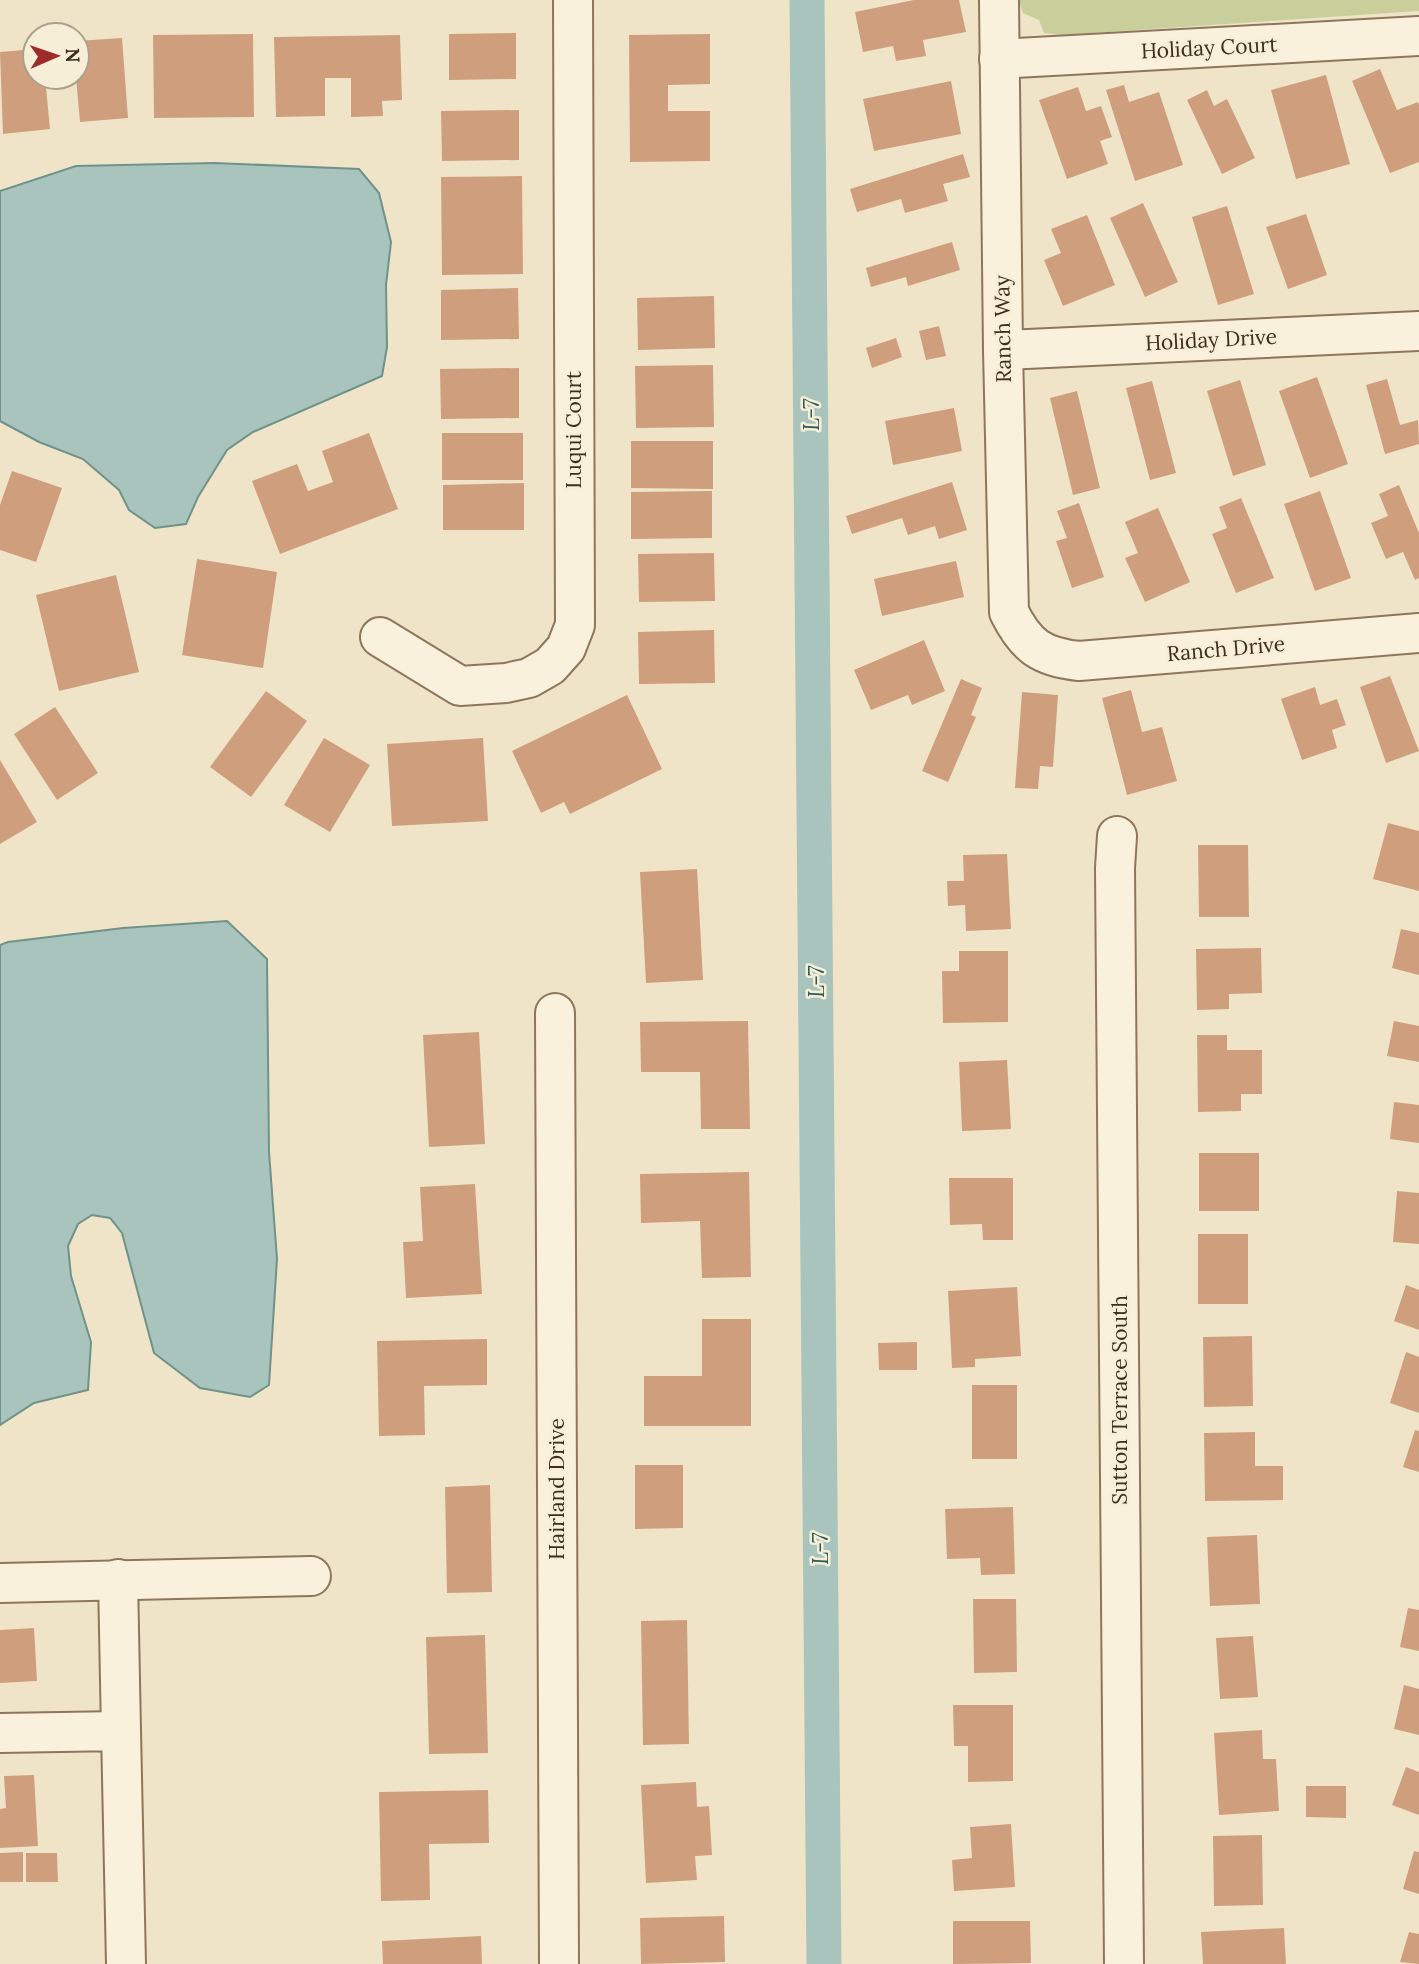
<svg xmlns="http://www.w3.org/2000/svg" width="1419" height="1964" font-family="Lora,serif">
<style>
.green{fill:#c9cf9b}
.water{fill:#a9c4bc;stroke:#6f938a;stroke-width:2}
.lines{fill:none;stroke-linecap:round;stroke-linejoin:round}
.canal{stroke:#a9c4bc;stroke-width:35}
.building{fill:#cf9f7d}
.minor-casing{stroke:#8d765c;stroke-width:42}
.minor{stroke:#faf1dc;stroke-width:38}
.labels{text-anchor:middle;stroke-width:5;stroke-linejoin:round;paint-order:stroke}
.street-label{font-size:21px;fill:#3d2e20;stroke:#f7eed8}
.water-label{font-size:23px;font-style:italic;fill:#2f5d5a;stroke:#f7eed8}
</style>
<rect width="100%" height="100%" fill="#f0e4c8"/>
<path class="green" d="M1019,0h400v11l-357,24 -18,-2 -5,-13 -16,-7z"/>
<g class="water">
<path d="M215,163l144,6 20,24 12,49 -5,43 1,62 -5,29 -129,56 -26,18 -29,47 -12,27 -31,4 -26,-18 -10,-20 -36,-31 -44,-17 -39,-21v-230l76,-25z"/>
<path d="M227,921l40,38 2,193 8,107 -8,126 -19,12 -50,-9 -46,-35 -32,-120 -12,-15 -18,-3 -14,9 -10,22 3,30 20,66 -3,48 -54,13 -34,22v-480l8,-3 115,-14z"/>
</g>
<g class="lines">
<path class="canal" d="M807,0l17,1964"/>
</g>
<g class="building">
<path d="M914,0h45l7,32 -43,8 3,16 -30,5 -3,-15 -30,6 -8,-40z"/>
<path d="M516,33v46l-67,1v-46z"/>
<path d="M253,34l1,83 -100,1 -1,-83z"/>
<path d="M710,34v50l-42,1v26h42v50l-80,1 -1,-127z"/>
<path d="M400,35l2,65 -20,1 1,15 -32,1v-39h-26v38l-49,1 -2,-80z"/>
<path d="M122,38l6,80 -48,4 -4,-45 1,-36z"/>
<path d="M35,49v28h10l5,52 -47,5 -3,-82z"/>
<path d="M1380,69l17,41 21,-8 1,3v57l-29,11 -38,-92z"/>
<path d="M1326,75l24,89 -54,15 -25,-89z"/>
<path d="M951,81l10,53 -87,17 -11,-52z"/>
<path d="M1124,85l5,17 30,-10 24,73 -48,16 -29,-91z"/>
<path d="M1078,87l8,24 15,-5 11,31 -12,4 8,23 -41,15 -28,-79z"/>
<path d="M1207,90l7,16 13,-7 28,59 -33,16 -35,-74z"/>
<path d="M519,110v50l-77,1 -1,-50z"/>
<path d="M963,154l7,23 -27,7 5,17 -43,12 -4,-14 -44,13 -7,-23z"/>
<path d="M522,176l1,98 -81,1 -1,-98z"/>
<path d="M1143,203l35,79 -33,15 -35,-79z"/>
<path d="M1227,206l27,88 -36,11 -26,-88z"/>
<path d="M1306,214l21,61 -39,14 -22,-62z"/>
<path d="M1087,215l28,70 -52,21 -19,-46 17,-7 -10,-24z"/>
<path d="M952,242l8,28 -52,16 -2,-9 -35,10 -5,-19z"/>
<path d="M518,288l1,51 -78,1v-50z"/>
<path d="M714,296l1,52 -77,2 -1,-52z"/>
<path d="M939,326l7,30 -20,4 -7,-29z"/>
<path d="M896,338l6,19 -30,11 -6,-20z"/>
<path d="M713,365l1,62 -78,1 -1,-62z"/>
<path d="M519,368v50l-78,1 -1,-50z"/>
<path d="M1317,377l31,87 -38,14 -31,-87z"/>
<path d="M1387,379l13,46 18,-5 1,24 -34,10 -19,-69z"/>
<path d="M1240,380l26,85 -33,11 -26,-85z"/>
<path d="M1152,381l24,92 -26,7 -24,-92z"/>
<path d="M1077,391l23,97 -27,7 -23,-97z"/>
<path d="M954,408l8,43 -69,14 -8,-44z"/>
<path d="M369,433l29,76 -118,45 -28,-73 45,-17 11,27 25,-9 -11,-31z"/>
<rect x="442" y="433" width="81" height="47"/>
<path d="M631,441h82v48l-82,-1z"/>
<path d="M12,471l50,17 -26,74 -36,-12v-45z"/>
<path d="M952,482l15,48 -28,9 -4,-13 -27,9 -6,-17 -50,16 -6,-18z"/>
<path d="M524,483v47h-81v-45z"/>
<path d="M1399,485l20,48v45l-4,2 -12,-28 -17,7 -15,-36 17,-7 -9,-22z"/>
<path d="M712,491v47l-81,1v-47z"/>
<path d="M1320,491l31,87 -36,13 -31,-87z"/>
<path d="M1241,498l33,80 -38,15 -24,-59 15,-6 -8,-21z"/>
<path d="M1079,503l25,74 -32,11 -16,-47 11,-3 -10,-27z"/>
<path d="M1158,508l32,74 -45,20 -20,-44 13,-5 -13,-31z"/>
<path d="M714,553l1,48 -76,1 -1,-48z"/>
<path d="M197,559l80,13 -14,96 -81,-13z"/>
<path d="M956,561l8,36 -82,19 -8,-37z"/>
<path d="M116,575l23,97 -80,19 -23,-96z"/>
<path d="M714,630l1,53 -76,1 -1,-52z"/>
<path d="M924,640l21,51 -33,14 -4,-10 -37,15 -17,-40z"/>
<path d="M1390,676l29,75 -33,12 -26,-76z"/>
<path d="M961,679l21,9 -11,27 5,2 -28,65 -26,-11z"/>
<path d="M1315,687l5,18 17,-6 9,26 -14,5 5,18 -35,12 -21,-61z"/>
<path d="M1131,690l11,42 20,-5 15,54 -50,14 -25,-97z"/>
<path d="M266,691l41,30 -56,76 -41,-30z"/>
<path d="M1022,692l36,3 -5,72 -13,-1 -2,23 -23,-1z"/>
<path d="M627,695l35,74 -92,45 -6,-12 -23,11 -29,-62z"/>
<path d="M55,707l43,66 -41,27 -43,-66z"/>
<path d="M324,738l46,27 -40,67 -46,-27z"/>
<path d="M483,738l5,83 -96,5 -5,-82z"/>
<path d="M0,760l37,62 -37,22z"/>
<path d="M1388,823l31,8v60l-46,-12z"/>
<path d="M1198,845h50l1,72h-50z"/>
<path d="M1007,854l4,75 -45,2 -1,-26 -17,1 -1,-25h17l-1,-26z"/>
<path d="M697,869l6,111 -57,3 -6,-111z"/>
<path d="M1401,929l18,4v42l-27,-7z"/>
<path d="M1261,948l1,45 -33,1v15l-32,1 -1,-61z"/>
<path d="M959,951h49v71l-65,1 -1,-52h17z"/>
<path d="M748,1021l2,108h-49l-1,-57h-59l-1,-50z"/>
<path d="M1394,1021l25,5v36l-32,-6z"/>
<path d="M479,1032l6,112 -56,3 -6,-112z"/>
<path d="M1197,1035h30v15h35v44h-21v17l-43,1z"/>
<path d="M1007,1060l4,69 -49,2 -3,-69z"/>
<path d="M1394,1102l25,3v38l-29,-4z"/>
<rect x="1199" y="1153" width="60" height="58"/>
<path d="M749,1172l2,105 -49,1 -2,-57 -59,2 -1,-49z"/>
<path d="M949,1178h64v62h-30l-1,-16 -32,1z"/>
<path d="M475,1184l7,110 -76,4 -3,-56 20,-1 -3,-54z"/>
<path d="M1397,1191l22,2v51l-26,-2z"/>
<rect x="1198" y="1234" width="50" height="70"/>
<path d="M1406,1285l13,5v40l-25,-9z"/>
<path d="M1017,1287l4,69 -46,3v8l-23,1 -4,-77z"/>
<path d="M702,1319h49v107h-107v-50h58z"/>
<path d="M1252,1336l1,70 -49,1 -1,-70z"/>
<path d="M487,1339v46l-63,1 1,49 -46,1 -2,-95z"/>
<path d="M917,1342v28h-38l-1,-27z"/>
<path d="M1406,1352l13,5v56l-29,-10z"/>
<rect x="972" y="1385" width="45" height="74"/>
<path d="M1415,1430l4,1v41l-16,-5z"/>
<path d="M1255,1432v34h28v34l-78,1 -1,-68z"/>
<path d="M635,1465h48v63l-48,1z"/>
<path d="M490,1485l2,107 -45,1 -2,-106z"/>
<path d="M1013,1507l2,67 -34,1 -1,-17 -33,1 -2,-50z"/>
<path d="M1257,1535l3,69 -50,2 -3,-69z"/>
<path d="M973,1599h43l1,73 -43,1z"/>
<path d="M1408,1608l11,2v41l-19,-4z"/>
<path d="M687,1620l2,124 -46,1 -2,-124z"/>
<path d="M34,1628l3,53 -37,2v-53z"/>
<path d="M485,1635l3,118 -59,1 -3,-117z"/>
<path d="M1253,1636l5,61 -38,2 -4,-61z"/>
<path d="M1404,1685l15,4v46l-25,-6z"/>
<path d="M953,1705h60v76l-45,1v-36h-14z"/>
<path d="M1262,1730l1,29h13l3,52 -60,4 -5,-82z"/>
<path d="M1406,1767l13,5v43l-27,-10z"/>
<path d="M34,1775l4,71 -38,2v-39l6,-1 -2,-32z"/>
<path d="M696,1782l1,25 12,-1 3,49 -17,1 2,24 -51,3 -5,-98z"/>
<path d="M1306,1786h40v32l-40,-1z"/>
<path d="M488,1790l1,53 -60,1 1,56 -49,1 -2,-109z"/>
<path d="M1011,1824l4,63 -61,4 -2,-31 20,-2 -2,-31z"/>
<path d="M1262,1835l1,70 -49,1 -1,-70z"/>
<path d="M1414,1851l5,1v42l-16,-5z"/>
<path d="M23,1852v30h-23v-29z"/>
<path d="M26,1853h31l1,29h-32z"/>
<path d="M724,1916l1,46 -84,2 -1,-46z"/>
<path d="M953,1921h77l1,42 -78,1z"/>
<path d="M1284,1928l2,36h-83l-2,-32z"/>
<path d="M1409,1932l10,2v30l-19,-2z"/>
<path d="M481,1936l1,28h-99l-1,-23z"/>
</g>
<g class="lines">
<defs>
<g id="minor">
<path d="M999,0l4,350 6,262c17,34 32,45 70,49l340,-28"/>
<path d="M999,59l420,-23"/>
<path d="M1003,350l416,-19"/>
<path d="M380,637l80,49 46,-3 23,-5 21,-12 16,-18 9,-23 -2,-625"/>
<path d="M1117,836l-2,32 9,1096"/>
<path d="M555,1013l4,951"/>
<path d="M118,1579l3,152"/>
<path d="M0,1583l311,-7"/>
<path d="M0,1733l121,-2 5,233"/>
</g>
</defs>
<use href="#minor" class="minor-casing"/>
<use href="#minor" class="minor"/>
</g>
<g class="labels">
<g class="street-label">
<text transform="translate(1209 48) rotate(-3)" y="7">Holiday Court</text>
<text transform="translate(1003 329) rotate(-91)" y="7">Ranch Way</text>
<text transform="translate(1211 340) rotate(-3)" y="7">Holiday Drive</text>
<text transform="translate(574 430) rotate(-90)" y="7">Luqui Court</text>
<text transform="translate(1226 649) rotate(-5)" y="7">Ranch Drive</text>
<text transform="translate(1120 1400) rotate(-90)" y="7">Sutton Terrace South</text>
<text transform="translate(557 1489) rotate(-90)" y="7">Hairland Drive</text>
</g>
<g class="water-label">
<text transform="translate(811 415) rotate(-90)" y="8">L-7</text>
<text transform="translate(816 982) rotate(-90)" y="8">L-7</text>
<text transform="translate(820 1549) rotate(-90)" y="8">L-7</text>
</g>
</g>
<g transform="translate(56 56) rotate(88)"><circle r="33" fill="#f7eed8" stroke="#ada18e" stroke-width="2"/>
<path d="M0-5L12 26L0 18L-12 26Z" fill="#9e2a2b"/>
<text y="-10" font-size="19" font-weight="bold" text-anchor="middle" fill="#3d2e20">N</text>
</g>
</svg>
